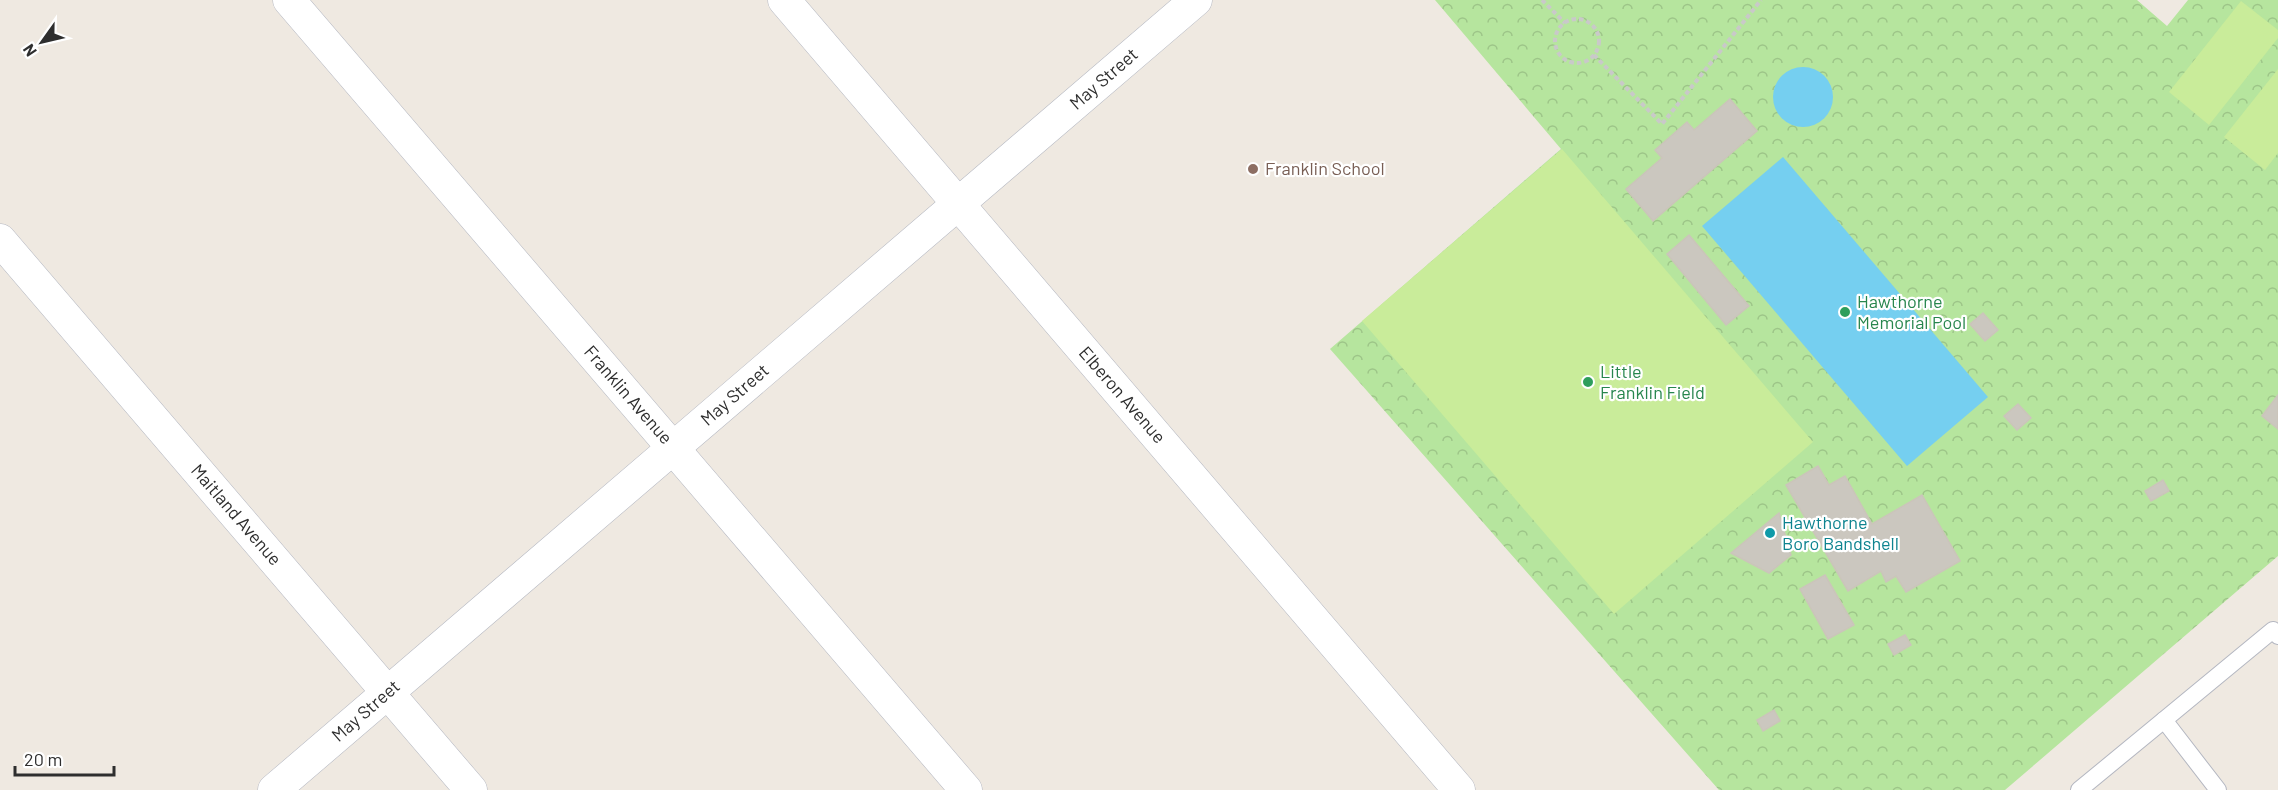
<svg xmlns="http://www.w3.org/2000/svg" width="2278" height="790" font-family="Barlow,sans-serif">
<style>
.forest{fill:url(#forest-crowns)}
.pitch{fill:#c9ec9a}
.water{fill:#75cff0}
.building{fill:#cbc7bf;stroke:#cbc5ba;stroke-width:1.5}
.lines{fill:none;stroke-linecap:round;stroke-linejoin:round}
.service-casing{stroke:#b4b7c1;stroke-width:18}
.minor-casing{stroke:#b4b7c1;stroke-width:33}
.path{stroke:#c9c9c9;stroke-width:4;stroke-dasharray:4.5 3;stroke-linecap:butt}
.service{stroke:#fff;stroke-width:16}
.minor{stroke:#fff;stroke-width:32}
.education-dot{fill:#8d6e63;stroke:#fff;stroke-width:2}
.leisure-dot{fill:#2e9e5b;stroke:#fff;stroke-width:2}
.culture-dot{fill:#0f9aa8;stroke:#fff;stroke-width:2}
.labels{text-anchor:middle;stroke-width:4.5;stroke-linejoin:round;paint-order:stroke}
.street-label{font-size:18px;fill:#2e2e2e;stroke:#fff}
.education-label{font-size:18px;fill:#785e54;stroke:#fff;text-anchor:start}
.leisure-label{font-size:18px;fill:#27864d;stroke:#fff;text-anchor:start}
.culture-label{font-size:18px;fill:#0d838f;stroke:#fff;text-anchor:start}
</style>
<defs>
<pattern id="forest-crowns" width="20" height="18" patternUnits="userSpaceOnUse" patternTransform="scale(1.5)"><rect width="20" height="18" fill="#b6e59e"/><path d="M2 6a3 3 0 1 1 6 0M12 15a3 3 0 1 1 6 0" fill="none" stroke="#9dc588"/></pattern>
</defs>
<rect width="100%" height="100%" fill="#efe9e1"/>
<path class="forest" d="M1435,0h702l30,26 21,-26h90v556l-273,234h-286l-389,-441 231,-200z"/>
<g class="pitch">
<path d="M2241,1l37,29v8l-69,87 -40,-33z"/>
<path d="M2278,69v84l-13,17 -41,-33z"/>
<path d="M1562,149l251,293 -199,172 -252,-293z"/>
</g>
<g class="water">
<circle cx="1803" cy="97" r="30"/>
<path d="M1783,157l205,240 -81,69 -205,-240z"/>
</g>
<g class="building">
<path d="M1730,99l27,32 -104,90 -27,-32 36,-31 -7,-8 32,-28 7,8z"/>
<path d="M1689,235l60,71 -23,19 -59,-71z"/>
<path d="M1983,313l15,17 -13,11 -15,-17z"/>
<path d="M2278,395v34l-16,-13z"/>
<path d="M2018,404l13,14 -14,12 -13,-14z"/>
<path d="M1818,466l11,19 16,-9 27,48 50,-29 38,66 -54,31 -10,-16 -10,6 -5,-11 -33,20 -62,-106z"/>
<path d="M2163,480l6,11 -18,10 -6,-10z"/>
<path d="M1779,513l12,42 -22,18 -38,-20z"/>
<path d="M1825,575l29,50 -26,14 -28,-50z"/>
<path d="M1905,635l6,10 -17,10 -6,-11z"/>
<path d="M1774,710l6,11 -17,10 -6,-11z"/>
</g>
<g class="lines">
<defs>
<g id="service">
<path d="M2079,790l85,-70"/>
<path d="M2218,790l-54,-70 109,-90 5,6"/>
</g>
<g id="minor">
<path d="M289,0l677,790"/>
<path d="M784,0l675,790"/>
<path d="M0,240l471,550"/>
<path d="M274,790l922,-790"/>
</g>
</defs>
<use href="#service" class="service-casing"/>
<use href="#minor" class="minor-casing"/>
<g class="path">
<path d="M1542,0l23,23"/>
<circle cx="1577" cy="41" r="22"/>
<path d="M1594,55l68,69 99,-124"/>
</g>
<use href="#service" class="service"/>
<use href="#minor" class="minor"/>
</g>
<circle class="education-dot" cx="1253" cy="169" r="6"/>
<g class="leisure-dot">
<circle cx="1845" cy="312" r="6"/>
<circle cx="1588" cy="382" r="6"/>
</g>
<circle class="culture-dot" cx="1770" cy="533" r="6"/>
<g class="labels">
<g class="street-label">
<text transform="translate(1104 79) rotate(-41)" y="6">May Street</text>
<text transform="translate(628 395) rotate(49)" y="6">Franklin Avenue</text>
<text transform="translate(735 395) rotate(-41)" y="6">May Street</text>
<text transform="translate(1122 395) rotate(49)" y="6">Elberon Avenue</text>
<text transform="translate(236 515) rotate(49)" y="6">Maitland Avenue</text>
<text transform="translate(366 711) rotate(-41)" y="6">May Street</text>
</g>
<g class="education-label">
<text x="1265" y="175">Franklin School</text>
</g>
<g class="leisure-label">
<text x="1857" y="308">Hawthorne<tspan x="1857" dy="21">Memorial Pool</tspan></text>
<text x="1600" y="378">Little<tspan x="1600" dy="21">Franklin Field</tspan></text>
</g>
<g class="culture-label">
<text x="1782" y="529">Hawthorne<tspan x="1782" dy="21">Boro Bandshell</tspan></text>
</g>
</g>
<g transform="translate(42 42) rotate(236)" stroke="#ffffff" stroke-width="4.5" paint-order="stroke">
<path d="M0-4.5L10 22L0 15L-10 22Z" fill="#2e2e2e"/>
<text y="-9" font-size="16" font-weight="bold" text-anchor="middle" fill="#2e2e2e">N</text>
</g>
<path d="M15 766v9h99v-9" fill="none" stroke="#2e2e2e" stroke-width="3"/>
<text x="24" y="766" font-size="18" fill="#2e2e2e" stroke="#ffffff" stroke-width="4.5" paint-order="stroke">20 m</text>
</svg>
